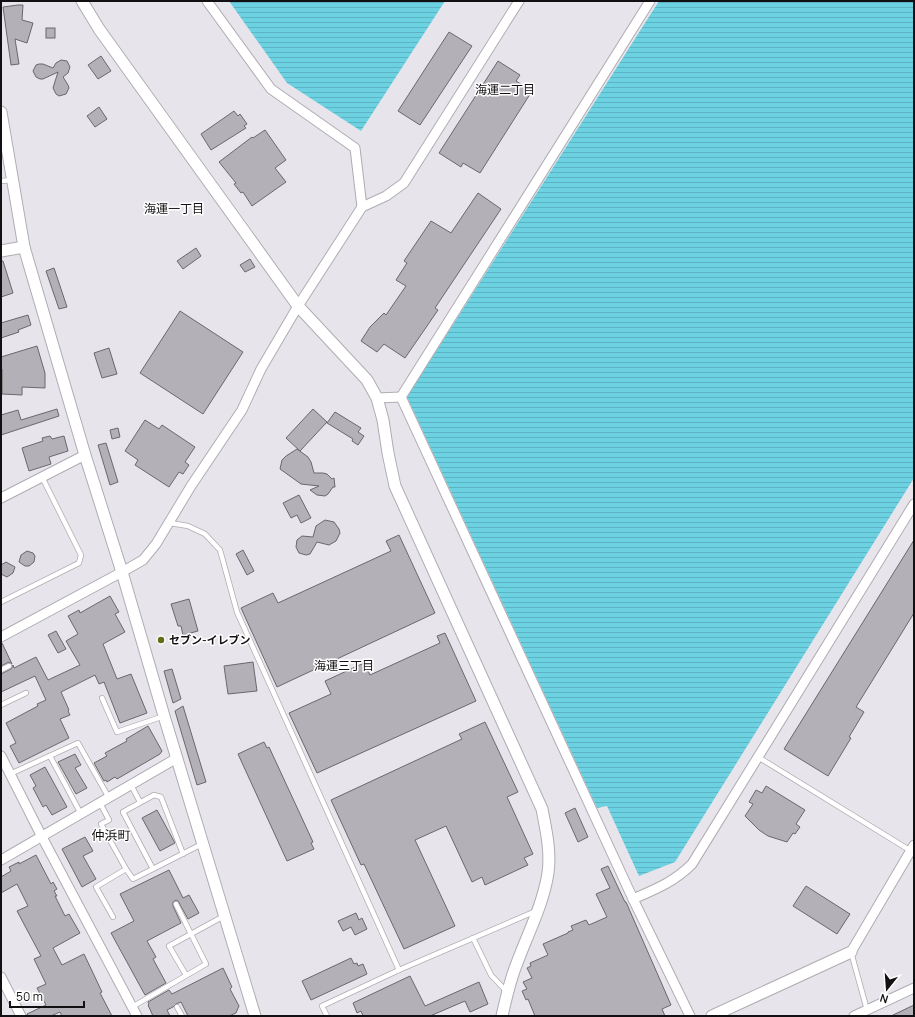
<svg xmlns="http://www.w3.org/2000/svg" width="915" height="1017" font-family="Manrope,'Noto Sans JP',sans-serif">
<style>
.water{fill:url(#water-rules)}
.building{fill:#b4b0b7;stroke:#6b676d}
.lines{fill:none;stroke-linecap:round;stroke-linejoin:round}
.service-casing{stroke:#b0acb2;stroke-width:6}
.minor-casing{stroke:#b0acb2;stroke-width:11}
.tertiary-casing{stroke:#b0acb2;stroke-width:13}
.service{stroke:#fff;stroke-width:4.5}
.minor{stroke:#fff;stroke-width:9}
.tertiary{stroke:#fff;stroke-width:11}
.poi-dot{fill:#606e18;stroke:#fff;stroke-width:1.5}
.labels{text-anchor:middle;stroke-width:3;stroke-linejoin:round;paint-order:stroke}
.poi-label{font-size:11px;font-weight:bold;fill:#121012;stroke:#fff;text-anchor:start}
.neighbourhood-label{font-size:12px;fill:#121012;stroke:#fff}
.quarter-label{font-size:13px;fill:#121012;stroke:#fff}
</style>
<defs>
<pattern id="water-rules" width="6" height="5" patternUnits="userSpaceOnUse"><rect width="6" height="5" fill="#6cd2e2"/><path d="M0 2.5h6" fill="none" stroke="#5db3c1"/></pattern>
</defs>
<rect width="100%" height="100%" fill="#e8e4eb"/>
<g class="water">
<path d="M229,1h216l-84,130 -74,-48z"/>
<path d="M659,1h255v477l-239,384 -36,14 -32,-70 -10,2 -190,-411z"/>
</g>
<g class="building">
<path d="M18,5h5l-1,15 11,3 -6,20 -12,-4 4,25 -8,1 -8,-58z"/>
<rect x="46" y="28" width="9" height="10"/>
<path d="M449,32l23,14 -52,79 -22,-14z"/>
<path d="M101,56l10,15 -13,8 -10,-14z"/>
<path d="M61,60l6,1 3,6 -2,6 -5,4 5,8 1,3 -3,6 -7,2 -3,-2 -3,-6 5,-16 -15,7h-3l-4,-2 -3,-6 3,-6 3,-1h4l10,4 3,-5z"/>
<path d="M498,61l22,14 -4,6 16,10 -52,82 -17,-10 -2,4 -22,-14z"/>
<path d="M99,107l8,12 -12,8 -8,-11z"/>
<path d="M234,111l4,5 2,-2 7,10 -3,2 2,2 -35,22 -10,-16z"/>
<path d="M265,130l21,30 -11,8 11,14 -34,24 -9,-14 -2,1 -7,-9 2,-1 -17,-21 33,-25 1,1z"/>
<path d="M478,193l23,16 -66,99 3,2 -33,48 -21,-14 -7,8 -16,-11 9,-14 14,-14 2,2 20,-29 -10,-6 11,-17 -3,-2 27,-40 20,12z"/>
<path d="M196,248l5,8 -18,13 -6,-8z"/>
<path d="M250,259l5,8 -10,5 -5,-7z"/>
<path d="M1,261h2l10,32 -12,4z"/>
<path d="M54,268l13,39 -8,2 -13,-38z"/>
<path d="M180,311l63,41 -40,62 -63,-41z"/>
<path d="M28,315l3,10 -13,5 1,2 -18,6v-15z"/>
<path d="M37,346l8,27v15l-23,-1v8l-20,-1v-25h-1v-12z"/>
<path d="M109,348l8,26 -15,4 -8,-25z"/>
<path d="M57,409l2,7 -58,19v-20l17,-5 3,10z"/>
<path d="M313,409l14,13 -27,29 -14,-13z"/>
<path d="M335,412l26,16 -3,4 6,4 -6,9 -6,-4 1,-2 -26,-16z"/>
<path d="M145,420l14,9 3,-4 33,22 -10,15 4,3 -6,9 -4,-2 -10,15 -34,-22 3,-5 -13,-9z"/>
<path d="M118,428l2,9 -8,2 -2,-9z"/>
<path d="M50,436l2,3 12,-3 4,15 -19,6 2,7 -22,7 -7,-23 21,-7 -1,-3z"/>
<path d="M106,443l12,39 -8,3 -12,-40z"/>
<path d="M297,449l11,8 3,5 3,11h9l4,1 5,5 2,-1 1,9h-2l-5,7 -3,2 -8,-1 -7,-5 9,-4 -18,-2 -21,-15 2,-9 4,-4z"/>
<path d="M299,495l12,23 -10,5 -4,-8 -6,3 -8,-15z"/>
<path d="M325,520l9,2 5,7 1,4 -4,8 -7,4 -12,-3 -7,12 -4,1 -7,-2 -3,-6 1,-7 5,-4 11,1 3,-11z"/>
<path d="M399,535l36,78 -158,74 -36,-79 32,-15 5,10 113,-52 -5,-10z"/>
<path d="M914,540v73l-58,94 8,5 -15,25 2,1 -23,38 -44,-27z"/>
<path d="M243,550l11,21 -7,4 -11,-21z"/>
<path d="M27,551l6,2 2,3 -1,6 -5,4h-4l-6,-4 2,-7z"/>
<path d="M6,562l9,5 -2,6 -6,4 -6,-3v-9z"/>
<path d="M110,596l9,16 -4,2 10,18 -22,12 14,35 14,-5 16,39 -27,10 -16,-41 -5,2 -4,-9 -34,17 8,18 -1,1 2,4 -10,4 9,19 -50,25 -9,-17 6,-3 -10,-20 32,-17 -1,-2 9,-4 -11,-24 -34,16v-18l10,-5 2,-4 1,3 22,-11 12,23 32,-15 -14,-24 12,-7 -10,-18 11,-6 1,3z"/>
<path d="M189,599l9,32 -15,4 -2,-9h-3l-7,-22z"/>
<path d="M56,631l10,18 -8,4 -10,-18z"/>
<path d="M445,633l31,68 -159,72 -28,-60 42,-19 -6,-13 39,-18 6,12 70,-32 -3,-7z"/>
<path d="M1,643h1l10,21 -3,-2 -8,4z"/>
<path d="M253,662l4,29 -29,3 -4,-28z"/>
<path d="M172,669l9,30 -8,4 -9,-32z"/>
<path d="M183,706l23,76 -9,3 -22,-74z"/>
<path d="M485,722l33,70 -11,5 26,57 -9,4 4,7 -43,20 -3,-8 -10,5 -26,-56 -31,14 40,86 -51,23 -40,-85 -3,1 -30,-65 131,-61 -3,-5z"/>
<path d="M148,726l14,25 -2,3 -43,25 -2,-2 -8,5 -1,-2 -2,1 -10,-18 13,-7 -2,-3 22,-12 -1,-2z"/>
<path d="M264,742l3,6 2,-1 44,95 -2,1 3,6 -27,12 -49,-107z"/>
<path d="M75,754l6,11 -6,3 12,20 -11,6 -18,-32z"/>
<path d="M45,767l22,40 -15,8 -6,-10 -3,2 -10,-19 3,-2 -6,-11z"/>
<path d="M766,786l39,24 -9,14 4,3 -5,7 -2,-1 -6,9 -19,-6 -9,-6 -14,-14 8,-12 -4,-2 7,-12 6,3z"/>
<path d="M575,808l13,29 -10,5 -13,-29z"/>
<path d="M157,810l18,33 -15,8 -18,-33z"/>
<path d="M85,837l8,14 -10,5 13,23 -14,8 -20,-38z"/>
<path d="M36,855l15,29 2,-2 4,7 -3,2 3,5h-2l10,20 4,-2 11,19 -27,15 9,17 22,-11 18,38 -2,1 12,23h-50l-2,-4 -9,4h-24v-2l19,-9 -9,-17 9,-4 -12,-25 7,-3 -24,-45 11,-5 -11,-22 -16,9v-16l10,-6 -2,-4 10,-5v2z"/>
<path d="M608,866l17,36h1l45,103 -9,4 3,7h-130l-7,-17 -2,1 -4,-9 5,-2 -4,-7 9,-4 -5,-10 4,-2 -1,-3 18,-8 -5,-11 25,-11v-1l5,-2 -2,-4 15,-6 3,5 18,-8 -11,-23 14,-6 -9,-19z"/>
<path d="M169,870l14,28 6,-3 10,18 -11,6 -10,-18 -2,-1 -3,2v4l8,17 -34,18 9,16 -3,2 13,24 -21,12 -34,-62 23,-12 -14,-27z"/>
<path d="M806,886l44,28 -13,20 -44,-28z"/>
<path d="M356,913l3,7 3,-2 5,11 -12,6 -4,-8 -8,4 -5,-10z"/>
<path d="M351,958l3,6 3,-1 1,3 5,-2 4,10 -56,26 -9,-19z"/>
<path d="M223,968l9,19 -2,2 9,17 -3,7 -7,3h-41l-7,-14 -5,2 -3,3 -6,3 3,6h-17l-5,-11 1,-1 -1,-2 21,-12 3,4z"/>
<path d="M410,976l15,30 54,-24 9,22 -18,8 -5,-11 -35,15h-67l-2,-5 -4,2 -4,-10z"/>
<path d="M914,1005v11h-23z"/>
</g>
<g class="lines">
<defs>
<g id="service">
<path d="M1,181l11,-1"/>
<path d="M170,523l18,3 17,8 15,16 17,62 162,358"/>
<path d="M1,602l78,-39 2,-8 -39,-78"/>
<path d="M1,670l8,-4"/>
<path d="M102,698l15,34 47,-16"/>
<path d="M1,705l25,-12"/>
<path d="M50,756l31,58"/>
<path d="M758,757l153,94"/>
<path d="M10,774l68,-31 31,55"/>
<path d="M131,785l9,17"/>
<path d="M100,803l9,17 -8,4 25,45"/>
<path d="M153,869l-30,-57 31,-17 7,2 22,57"/>
<path d="M113,917l-17,-30 30,-18 7,10 69,-35"/>
<path d="M473,938l18,37 16,17"/>
<path d="M851,952l16,58"/>
<path d="M186,975l-17,-29 55,-30"/>
<path d="M132,1007l74,-43 -30,-60"/>
<path d="M177,1007l5,9"/>
<path d="M327,1016l-5,-10 77,-36 137,-59"/>
</g>
<g id="minor">
<path d="M207,1l64,88 84,59 7,59"/>
<path d="M377,398l24,-1"/>
<path d="M1,498l84,-43"/>
<path d="M1,637l121,-65 21,-12 13,-16 35,-58 51,-76 19,-41 37,-63 64,-99 24,-11 18,-13 115,-182"/>
<path d="M1,756l41,81 95,179"/>
<path d="M1,860l176,-102"/>
<path d="M633,899l-232,-502 249,-396"/>
<path d="M851,952l63,-107"/>
<path d="M1,977l20,39"/>
<path d="M690,1016l-57,-117c23,-10 41,-17 59,-35l222,-360"/>
<path d="M854,1016l60,-28"/>
</g>
<g id="tertiary">
<path d="M82,1l17,28 199,277 69,74 10,18 6,22 5,33 7,33 147,323c4,21 9,42 6,64 -5,32 -20,60 -31,90 -7,17 -11,35 -15,53"/>
<path d="M1,112l23,135 61,208 37,117 42,144 91,300"/>
<path d="M1,251l23,-4"/>
<path d="M712,1016l139,-64"/>
</g>
</defs>
<use href="#service" class="service-casing"/>
<use href="#minor" class="minor-casing"/>
<use href="#tertiary" class="tertiary-casing"/>
<use href="#service" class="service"/>
<use href="#minor" class="minor"/>
<use href="#tertiary" class="tertiary"/>
</g>
<circle class="poi-dot" cx="161" cy="640" r="4"/>
<g class="labels">
<g class="poi-label">
<text x="169" y="644">セブン-イレブン</text>
</g>
<g class="neighbourhood-label">
<text x="505" y="94">海運二丁目</text>
<text x="174" y="213">海運一丁目</text>
<text x="344" y="670">海運三丁目</text>
</g>
<g class="quarter-label">
<text x="111" y="840">仲浜町</text>
</g>
</g>
<rect width="915" height="1017" fill="none" stroke="#121012" stroke-width="4"/>
<g transform="translate(887 989) rotate(197)" stroke="#ffffff" stroke-width="3" paint-order="stroke">
<path d="M0-3L7 15L0 10L-7 15Z" fill="#121012"/>
<text y="-6" font-size="11" font-weight="bold" text-anchor="middle" fill="#121012">N</text>
</g>
<path d="M10 1001v6h74v-6" fill="none" stroke="#121012" stroke-width="2"/>
<text x="16" y="1001" font-size="12" fill="#121012" stroke="#ffffff" stroke-width="3" paint-order="stroke">50 m</text>
</svg>
